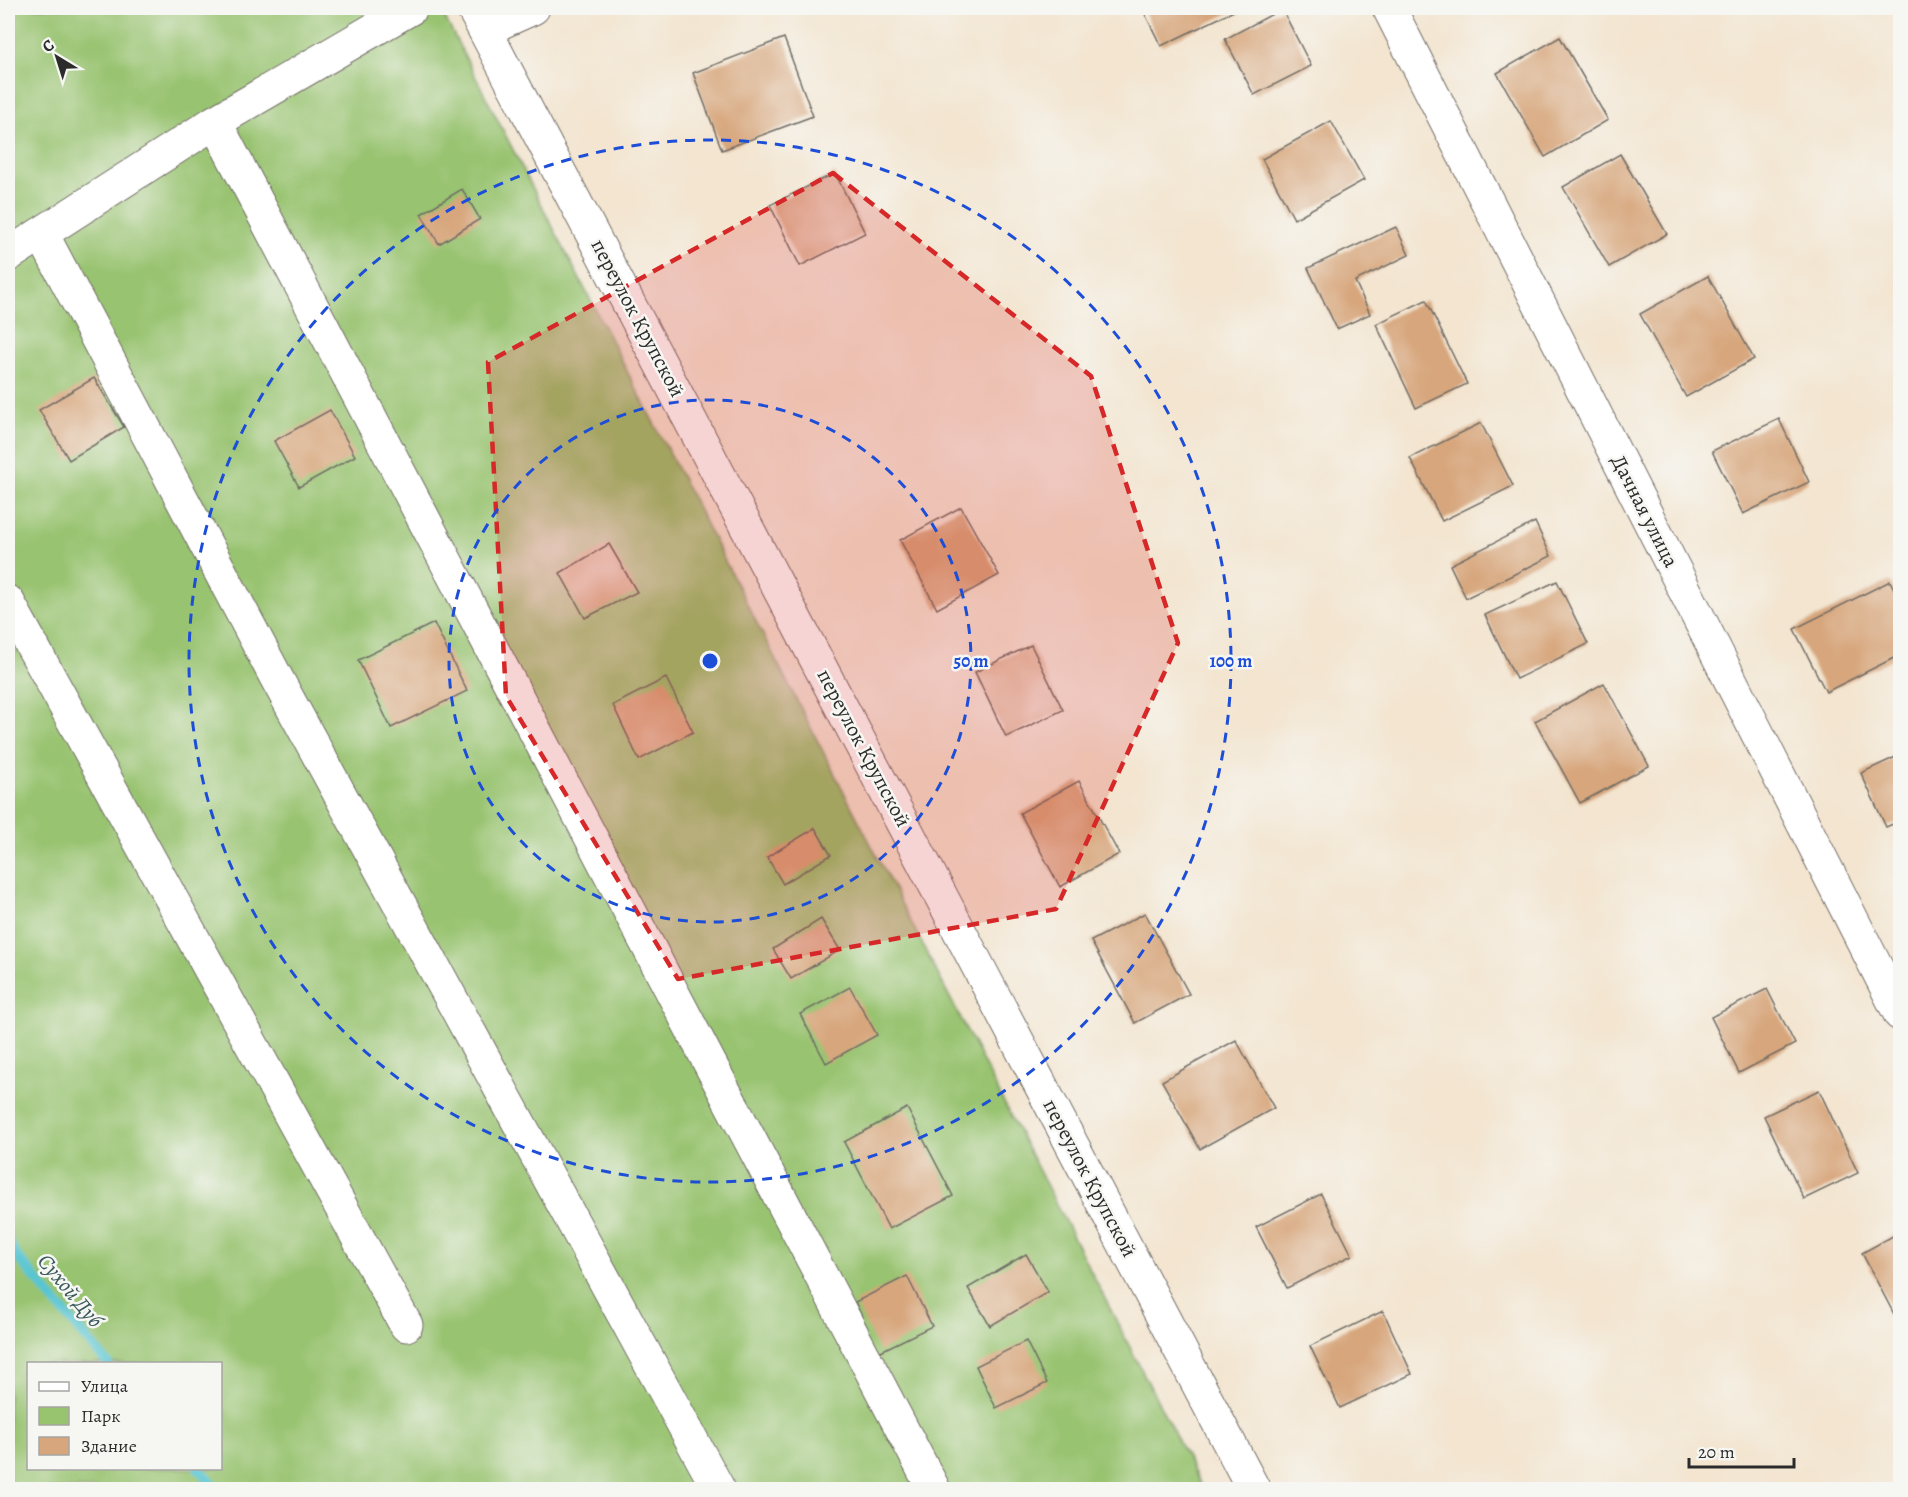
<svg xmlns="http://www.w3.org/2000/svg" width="1908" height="1497" font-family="Alegreya,serif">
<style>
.green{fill:#98c36f;stroke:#62774d;stroke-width:1.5;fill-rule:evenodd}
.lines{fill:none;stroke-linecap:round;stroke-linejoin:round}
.stream{stroke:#59c5d1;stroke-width:10}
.building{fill:#d7a67c}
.minor-casing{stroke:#716c65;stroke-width:35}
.minor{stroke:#fff;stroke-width:33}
.marked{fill:#d62828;fill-opacity:0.2;stroke:#d62828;stroke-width:4.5;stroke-dasharray:12 8;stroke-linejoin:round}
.ring{fill:none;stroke:#1d4ed8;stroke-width:3;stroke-dasharray:10 8}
.labels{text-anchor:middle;stroke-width:5;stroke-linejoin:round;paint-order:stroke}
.street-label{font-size:21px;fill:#2b2b2b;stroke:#f6f6f2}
.water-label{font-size:22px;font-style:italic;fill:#39595d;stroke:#f6f6f2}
.centre{fill:#1d4ed8;stroke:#f6f6f2;stroke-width:3}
.ring-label{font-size:18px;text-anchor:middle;font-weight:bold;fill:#1d4ed8;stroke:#f6f6f2;stroke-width:5;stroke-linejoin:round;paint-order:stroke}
</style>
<rect width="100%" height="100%" fill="#f6f6f2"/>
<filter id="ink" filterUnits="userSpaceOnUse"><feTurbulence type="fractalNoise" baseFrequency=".0167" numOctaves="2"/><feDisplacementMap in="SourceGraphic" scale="12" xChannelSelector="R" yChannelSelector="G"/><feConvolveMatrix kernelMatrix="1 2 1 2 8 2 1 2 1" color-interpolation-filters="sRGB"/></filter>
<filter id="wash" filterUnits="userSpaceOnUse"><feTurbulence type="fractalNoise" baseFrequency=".008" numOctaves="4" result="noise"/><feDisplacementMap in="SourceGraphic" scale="24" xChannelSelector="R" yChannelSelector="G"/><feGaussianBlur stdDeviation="1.35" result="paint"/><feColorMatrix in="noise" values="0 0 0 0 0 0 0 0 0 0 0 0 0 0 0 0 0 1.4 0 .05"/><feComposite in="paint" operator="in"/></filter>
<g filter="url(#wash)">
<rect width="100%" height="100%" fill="#f3e5d0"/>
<path class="green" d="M8,8h432l763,1481h-1195zM28,1364h192v104h-192z"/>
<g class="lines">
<g class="stream">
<path d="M8,1239l6,14 94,111"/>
<path d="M198,1468l20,22"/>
</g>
</g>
<g id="blocks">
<g class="building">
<path d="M1142,8h98l-79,38z"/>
<path d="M1282,9l29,57 -57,29 -29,-56z"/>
<path d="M1560,37l48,83 -63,37 -48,-84z"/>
<path d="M784,38l29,78 -91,34 -29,-77z"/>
<path d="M1331,121l33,59 -70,39 -32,-60z"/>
<path d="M1620,154l47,80 -58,33 -46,-80z"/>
<path d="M835,173l30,60 -65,33 -30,-61z"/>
<path d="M462,189l18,30 -41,25 -18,-30z"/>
<path d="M1396,227l13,28 -54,26 15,33 -33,15 -29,-61z"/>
<path d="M1708,276l46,83 -68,38 -46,-83z"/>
<path d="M1426,300l41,84 -51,24 -40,-84z"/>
<path d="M94,378l30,49 -55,33 -30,-50z"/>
<path d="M330,410l25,46 -56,31 -25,-46z"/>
<path d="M1779,419l30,63 -66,32 -31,-63z"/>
<path d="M1481,423l32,63 -71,35 -32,-63z"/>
<path d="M961,507l38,68 -62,34 -37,-69z"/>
<path d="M1535,522l16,34 -85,42 -16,-33z"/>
<path d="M609,544l28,48 -52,26 -25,-45z"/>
<path d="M1557,581l31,63 -72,35 -31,-64z"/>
<path d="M1890,581l10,20v54l-74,37 -32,-63z"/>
<path d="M434,623l33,68 -76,37 -33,-68z"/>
<path d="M1031,645l32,65 -57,27 -31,-65z"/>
<path d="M666,678l27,54 -54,28 -26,-55z"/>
<path d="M1604,683l45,83 -69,37 -45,-82z"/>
<path d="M1900,755v66l-14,6 -25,-54z"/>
<path d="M1079,781l40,73 -59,33 -40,-74z"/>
<path d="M815,828l16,27 -48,29 -16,-27z"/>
<path d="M1145,913l44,81 -54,29 -44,-82z"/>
<path d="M821,919l19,31 -49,29 -18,-30z"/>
<path d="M850,987l27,48 -51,28 -26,-49z"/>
<path d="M1767,989l28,55 -56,29 -28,-56z"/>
<path d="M1236,1040l38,68 -74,41 -38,-68z"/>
<path d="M1819,1090l39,83 -54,26 -40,-83z"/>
<path d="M907,1108l46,88 -64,33 -45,-87z"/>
<path d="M1321,1194l31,61 -65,33 -31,-61z"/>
<path d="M1900,1232v86l-3,2 -35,-67z"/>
<path d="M1026,1254l22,38 -58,34 -22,-38z"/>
<path d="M907,1276l25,50 -53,26 -24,-50z"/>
<path d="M1383,1311l29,63 -72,34 -30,-62z"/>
<path d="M1026,1341l21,42 -51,25 -20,-42z"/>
</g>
</g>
</g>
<g filter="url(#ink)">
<use href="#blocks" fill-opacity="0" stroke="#716c65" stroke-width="1.5"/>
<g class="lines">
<defs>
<g id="minor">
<path d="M473,8l781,1482"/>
<path d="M1389,8l511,1006"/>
<path d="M486,29l47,-21"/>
<path d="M215,122l719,1368"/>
<path d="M42,234l235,445 442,811"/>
<path d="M8,255l207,-133 196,-114"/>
<path d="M8,602l398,723"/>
</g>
</defs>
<use href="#minor" class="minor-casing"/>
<use href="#minor" class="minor"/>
</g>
</g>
<path class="marked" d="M833,173l258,203 87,267 -122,266 -378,70 -172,-283 -18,-334z"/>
<g class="ring">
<circle cx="710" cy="661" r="261"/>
<circle cx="710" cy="661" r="521"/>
</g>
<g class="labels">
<g class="street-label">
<text transform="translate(638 318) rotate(62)" y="7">переулок Крупской</text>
<text transform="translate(1645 511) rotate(63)" y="7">Дачная улица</text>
<text transform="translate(864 748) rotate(62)" y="7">переулок Крупской</text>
<text transform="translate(1090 1178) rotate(62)" y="7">переулок Крупской</text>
</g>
<g class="water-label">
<text transform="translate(71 1290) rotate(50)" y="8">Сухой Дуб</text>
</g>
</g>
<circle cx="710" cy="661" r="9" class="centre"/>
<g class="ring-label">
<text x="971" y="667">50 m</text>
<text x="1231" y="667">100 m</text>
</g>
<rect width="1908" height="1497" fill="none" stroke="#f6f6f2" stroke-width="30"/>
<rect x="27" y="1362" width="195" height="108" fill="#f6f6f2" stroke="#a5a5a2" stroke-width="1.5"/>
<rect x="39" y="1382" width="30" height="9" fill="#ffffff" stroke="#a5a5a2" stroke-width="1.5"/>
<text x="81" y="1392" font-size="18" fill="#2b2b2b">Улица</text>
<rect x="39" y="1407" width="30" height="18" fill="#98c36f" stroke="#a5a5a2" stroke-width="1.5"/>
<text x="81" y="1422" font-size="18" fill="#2b2b2b">Парк</text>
<rect x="39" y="1437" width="30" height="18" fill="#d7a67c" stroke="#a5a5a2" stroke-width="1.5"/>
<text x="81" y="1452" font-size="18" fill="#2b2b2b">Здание</text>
<g transform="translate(57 57) rotate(322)" stroke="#f6f6f2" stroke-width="4.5" paint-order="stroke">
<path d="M0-4.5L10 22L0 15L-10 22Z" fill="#2b2b2b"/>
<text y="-9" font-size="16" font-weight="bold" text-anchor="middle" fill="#2b2b2b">С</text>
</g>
<path d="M1689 1458v9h105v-9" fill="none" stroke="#2b2b2b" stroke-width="3"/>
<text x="1698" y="1458" font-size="18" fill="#2b2b2b" stroke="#f6f6f2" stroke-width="4.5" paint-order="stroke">20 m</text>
</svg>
